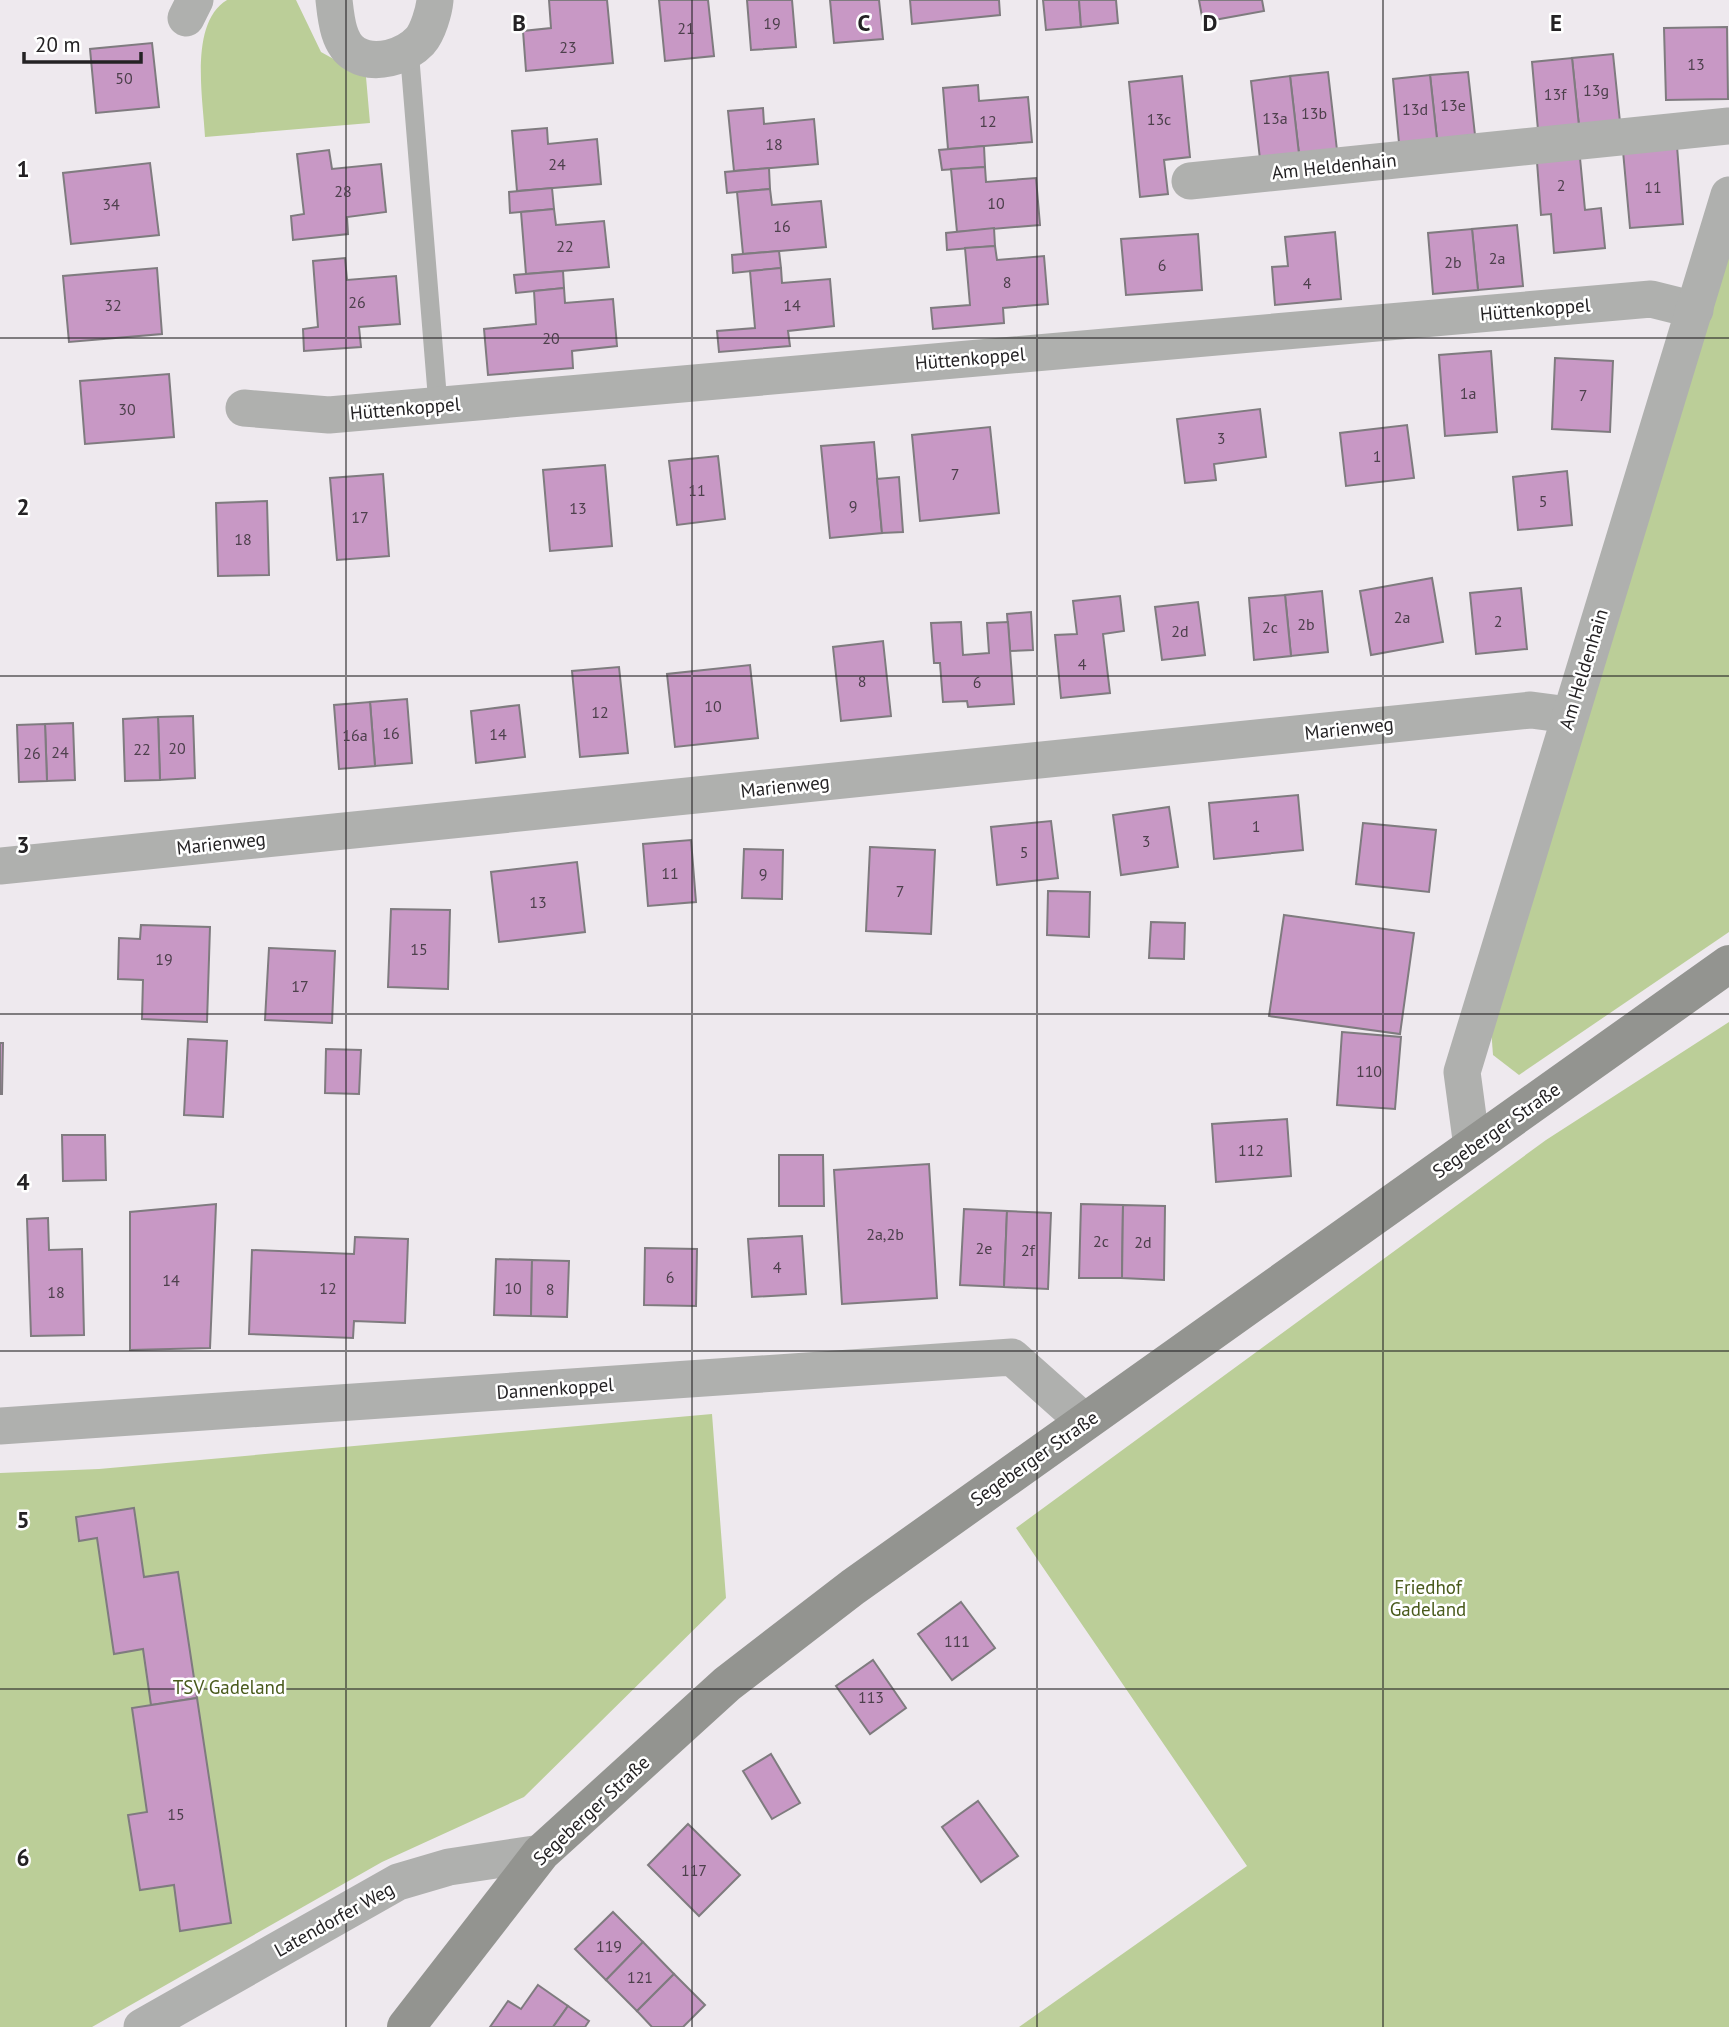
<svg xmlns="http://www.w3.org/2000/svg" width="1729" height="2027" font-family="'PT Sans',sans-serif">
<style>
.green{fill:#bbce98}
.building{fill:#c898c5;stroke:#7f7b7f;stroke-width:2}
.lines{fill:none;stroke-linecap:round;stroke-linejoin:round}
.lane{stroke:#afb0ae;stroke-width:19}
.street{stroke:#afb0ae;stroke-width:37}
.secondary{stroke:#939490;stroke-width:38}
.grid{fill:none;stroke:#242224;stroke-width:2;stroke-opacity:0.55}
.labels{text-anchor:middle;stroke-width:5;stroke-linejoin:round;paint-order:stroke}
.number-label{font-size:16px;fill:#4d404c}
.street-label{font-size:19px;fill:#242224;stroke:#fff}
.park-label{font-size:19px;fill:#4a5b1d;stroke:#fff}
.grid-label{font-size:23px;text-anchor:middle;font-weight:bold;fill:#242224;stroke:#fff;stroke-width:5;stroke-linejoin:round;paint-order:stroke}
</style>
<rect width="100%" height="100%" fill="#eee9ee"/>
<g class="green">
<path d="M227,0h69l25,52 45,25 4,46 -165,14c-2,-39 -16,-114 22,-137z"/>
<path d="M1729,242v690l-210,143 -26,-20 -3,-40z"/>
<path d="M1729,1022v1005h-710l228,-161 -231,-338 530,-388z"/>
<path d="M712,1414l14,184 -202,199 -142,65 -290,165h-92v-554l99,-4z"/>
</g>
<g class="building">
<path d="M549,0h58l6,63 -87,8 -3,-40 28,-3z"/>
<path d="M659,0h49l6,56 -49,5z"/>
<path d="M747,0h45l4,47 -45,3z"/>
<path d="M830,0h49l4,39 -49,4z"/>
<path d="M910,0h89l1,15 -88,9z"/>
<path d="M1043,0h36l2,27 -35,3z"/>
<path d="M1079,0h37l2,23 -37,4z"/>
<path d="M1199,0h63l2,11 -61,11z"/>
<path d="M1727,27l1,72 -62,1 -2,-72z"/>
<path d="M152,43l7,64 -63,6 -6,-64z"/>
<path d="M1613,54l7,68 -41,4 -7,-68z"/>
<path d="M1572,58l7,68 -41,4 -6,-68z"/>
<path d="M1328,72l9,78 -38,4 -9,-78z"/>
<path d="M1468,72l7,63 -38,4 -7,-64z"/>
<path d="M1430,75l7,64 -38,4 -6,-64z"/>
<path d="M1182,76l8,81 -26,3 4,34 -28,3 -11,-115z"/>
<path d="M1290,76l9,78 -39,5 -9,-78z"/>
<path d="M978,85l1,16 49,-4 4,45 -84,7 -5,-61z"/>
<path d="M763,108l1,16 50,-5 4,45 -84,7 -6,-60z"/>
<path d="M547,128l1,16 49,-5 4,45 -84,7 -5,-60z"/>
<path d="M984,146l1,21 -43,3 -3,-20z"/>
<path d="M1677,146l6,78 -53,4 -7,-77z"/>
<path d="M329,150l3,19 49,-5 5,48 -39,5 1,17 -55,6 -2,-24 13,-2 -7,-60z"/>
<path d="M1580,158l5,52 16,-2 4,40 -51,5 -3,-39 -10,1 -4,-53z"/>
<path d="M150,163l9,72 -88,9 -8,-71z"/>
<path d="M985,167l1,15 50,-4 4,47 -83,7 -6,-63z"/>
<path d="M769,168l1,21 -43,4 -2,-21z"/>
<path d="M552,188l2,21 -44,4 -1,-21z"/>
<path d="M770,189l2,16 49,-4 5,46 -83,7 -6,-62z"/>
<path d="M554,209l2,16 48,-4 5,46 -83,7 -5,-62z"/>
<path d="M1517,225l6,61 -45,4 -6,-61z"/>
<path d="M994,228l1,18 -48,4 -1,-17z"/>
<path d="M1472,229l6,61 -45,4 -5,-61z"/>
<path d="M1335,232l6,67 -66,6 -3,-38 16,-1 -3,-29z"/>
<path d="M1198,234l4,56 -76,5 -5,-56z"/>
<path d="M995,246l2,14 47,-4 4,48 -45,4 1,15 -71,6 -2,-21 39,-3 -5,-57z"/>
<path d="M779,251l2,17 -48,5 -1,-18z"/>
<path d="M345,258l2,22 49,-4 4,48 -41,3 2,20 -57,4 -1,-22 15,-2 -5,-66z"/>
<path d="M157,268l5,66 -93,8 -6,-66z"/>
<path d="M781,268l1,15 48,-4 4,47 -46,5 2,15 -71,6 -2,-21 38,-3 -5,-57z"/>
<path d="M563,271l1,17 -48,5 -2,-18z"/>
<path d="M564,288l1,15 48,-4 4,47 -45,5 1,17 -85,7 -4,-46 52,-5 -2,-33z"/>
<path d="M1491,351l6,81 -52,4 -6,-81z"/>
<path d="M1555,358l58,3 -3,71 -58,-3z"/>
<path d="M169,374l5,63 -89,7 -5,-63z"/>
<path d="M1260,409l6,48 -52,7 2,16 -31,3 -8,-64z"/>
<path d="M1407,425l7,53 -68,8 -6,-53z"/>
<path d="M990,427l9,86 -79,8 -8,-86z"/>
<path d="M874,442l8,91 -52,5 -9,-92z"/>
<path d="M718,456l7,63 -48,6 -8,-64z"/>
<path d="M605,465l7,81 -62,5 -7,-81z"/>
<path d="M1567,471l5,54 -54,5 -5,-53z"/>
<path d="M383,474l6,82 -52,4 -7,-82z"/>
<path d="M899,477l4,55 -21,1 -5,-54z"/>
<path d="M267,501l2,74 -51,1 -2,-73z"/>
<path d="M1432,578l11,64 -72,13 -11,-64z"/>
<path d="M1521,588l6,61 -51,5 -6,-61z"/>
<path d="M1322,591l6,61 -37,4 -6,-61z"/>
<path d="M1285,595l6,61 -37,4 -5,-62z"/>
<path d="M1120,596l4,35 -21,3 7,59 -49,5 -6,-63 22,-1 -4,-33z"/>
<path d="M1198,602l7,53 -43,5 -7,-53z"/>
<path d="M1031,612l2,38 -23,1 -3,-37z"/>
<path d="M961,622l2,33 26,-2 -2,-30 21,-1 6,82 -46,3 -1,-6 -24,1 -3,-39h-6l-3,-40z"/>
<path d="M883,641l8,75 -50,5 -8,-74z"/>
<path d="M750,665l8,73 -83,9 -8,-73z"/>
<path d="M619,667l9,86 -48,4 -8,-86z"/>
<path d="M407,699l5,64 -37,3 -5,-64z"/>
<path d="M370,702l5,64 -36,3 -5,-64z"/>
<path d="M519,705l6,52 -49,6 -5,-52z"/>
<path d="M193,716l2,62 -35,2 -2,-63z"/>
<path d="M158,717l2,63 -35,1 -2,-62z"/>
<path d="M73,723l2,57 -28,1 -2,-57z"/>
<path d="M45,724l2,57 -28,1 -2,-57z"/>
<path d="M1298,795l5,55 -89,9 -5,-56z"/>
<path d="M1169,807l9,60 -57,8 -8,-60z"/>
<path d="M1051,821l7,57 -61,7 -6,-58z"/>
<path d="M1363,823l73,7 -7,62 -73,-8z"/>
<path d="M691,840l5,62 -48,4 -5,-62z"/>
<path d="M870,847l65,3 -4,84 -65,-3z"/>
<path d="M744,849l39,1 -1,49 -40,-1z"/>
<path d="M577,862l8,70 -86,10 -8,-70z"/>
<path d="M1048,891l42,1 -1,45 -42,-2z"/>
<path d="M391,909l59,1 -2,79 -60,-2z"/>
<path d="M1284,915l130,18 -14,101 -131,-18z"/>
<path d="M1151,922l34,1 -1,36 -35,-1z"/>
<path d="M141,925l69,2 -3,95 -65,-3 1,-39 -25,-1 1,-41 21,1z"/>
<path d="M269,948l66,3 -3,72 -67,-3z"/>
<path d="M1342,1032l59,5 -6,72 -58,-4z"/>
<path d="M188,1039l39,2 -4,76 -39,-2z"/>
<path d="M0,1043h3l-1,51h-2z"/>
<path d="M326,1049l35,1 -2,44 -34,-1z"/>
<path d="M1287,1119l4,57 -75,6 -4,-58z"/>
<path d="M62,1135h43l1,45 -43,1z"/>
<path d="M779,1155h44l1,51h-45z"/>
<path d="M929,1164l8,134 -95,6 -8,-134z"/>
<path d="M216,1204l-6,144 -80,2v-138z"/>
<path d="M1081,1204l42,1 -1,73h-43z"/>
<path d="M1123,1205l42,1 -1,74 -42,-2z"/>
<path d="M964,1209l43,2 -3,76 -44,-2z"/>
<path d="M1007,1211l44,2 -3,76 -44,-2z"/>
<path d="M48,1218l1,32 33,-1 2,86 -53,1 -4,-117z"/>
<path d="M802,1236l4,58 -54,3 -4,-58z"/>
<path d="M355,1237l53,2 -3,84 -51,-2 -1,17 -104,-4 3,-84 102,4z"/>
<path d="M645,1248l52,1 -1,57 -52,-1z"/>
<path d="M496,1259l36,1 -1,56 -37,-1z"/>
<path d="M532,1260l37,1 -2,56 -36,-1z"/>
<path d="M134,1508l10,69 34,-5 19,126 -46,7 -8,-56 -29,5 -17,-116 -18,3 -3,-24z"/>
<path d="M961,1602l34,46 -43,32 -34,-46z"/>
<path d="M873,1660l33,48 -36,26 -34,-48z"/>
<path d="M197,1698l34,225 -51,8 -6,-46 -34,5 -12,-75 19,-3 -15,-104z"/>
<path d="M771,1754l29,49 -28,16 -29,-48z"/>
<path d="M978,1801l40,55 -37,26 -39,-55z"/>
<path d="M688,1824l52,51 -41,41 -51,-51z"/>
<path d="M613,1912l30,30 -37,38 -31,-31z"/>
<path d="M643,1942l31,32 -37,37 -31,-31z"/>
<path d="M674,1974l31,31 -22,22h-31l-15,-16z"/>
<path d="M538,1985l30,21 -15,21h-63l18,-26 13,8z"/>
<path d="M568,2006l21,15 -4,6h-32z"/>
</g>
<g class="lines">
<path class="lane" d="M409,48l29,357"/>
<g class="street">
<path d="M334,0c2,18 4,44 21,54 20,12 50,3 65,-13 8,-9 14,-30 15,-41"/>
<path d="M186,18l9,-18"/>
<path d="M1190,181l539,-55"/>
<path d="M244,408l85,7 1322,-116 44,11"/>
<path d="M0,866l1531,-156 38,5"/>
<path d="M1472,1147l-10,-75 267,-877"/>
<path d="M0,1426l1012,-69 73,65"/>
<path d="M142,2027l256,-145 51,-15 92,-14"/>
</g>
<path class="secondary" d="M406,2027l135,-174 186,-169 126,-97 876,-623"/>
</g>
<path class="grid" d="M346,0v2027M692,0v2027M1037,0v2027M1383,0v2027M0,338h1729M0,676h1729M0,1014h1729M0,1351h1729M0,1689h1729"/>
<g class="labels">
<g class="number-label">
<text x="772" y="29">19</text>
<text x="686" y="34">21</text>
<text x="568" y="53">23</text>
<text x="1696" y="70">13</text>
<text x="124" y="84">50</text>
<text x="1596" y="96">13g</text>
<text x="1555" y="100">13f</text>
<text x="1453" y="111">13e</text>
<text x="1415" y="115">13d</text>
<text x="1314" y="119">13b</text>
<text x="1275" y="124">13a</text>
<text x="1159" y="125">13c</text>
<text x="988" y="127">12</text>
<text x="774" y="150">18</text>
<text x="557" y="170">24</text>
<text x="1561" y="191">2</text>
<text x="1653" y="193">11</text>
<text x="343" y="197">28</text>
<text x="996" y="209">10</text>
<text x="111" y="210">34</text>
<text x="782" y="232">16</text>
<text x="565" y="252">22</text>
<text x="1497" y="264">2a</text>
<text x="1453" y="268">2b</text>
<text x="1162" y="271">6</text>
<text x="1007" y="288">8</text>
<text x="1307" y="289">4</text>
<text x="357" y="308">26</text>
<text x="113" y="311">32</text>
<text x="792" y="311">14</text>
<text x="551" y="344">20</text>
<text x="1468" y="399">1a</text>
<text x="1583" y="401">7</text>
<text x="127" y="415">30</text>
<text x="1221" y="444">3</text>
<text x="1377" y="462">1</text>
<text x="955" y="480">7</text>
<text x="697" y="496">11</text>
<text x="1543" y="507">5</text>
<text x="853" y="512">9</text>
<text x="578" y="514">13</text>
<text x="360" y="523">17</text>
<text x="243" y="545">18</text>
<text x="1402" y="623">2a</text>
<text x="1498" y="627">2</text>
<text x="1306" y="630">2b</text>
<text x="1270" y="633">2c</text>
<text x="1180" y="637">2d</text>
<text x="1082" y="670">4</text>
<text x="862" y="687">8</text>
<text x="977" y="688">6</text>
<text x="713" y="712">10</text>
<text x="600" y="718">12</text>
<text x="391" y="739">16</text>
<text x="498" y="740">14</text>
<text x="355" y="741">16a</text>
<text x="177" y="754">20</text>
<text x="142" y="755">22</text>
<text x="60" y="758">24</text>
<text x="32" y="759">26</text>
<text x="1256" y="832">1</text>
<text x="1146" y="847">3</text>
<text x="1024" y="858">5</text>
<text x="670" y="879">11</text>
<text x="763" y="880">9</text>
<text x="900" y="897">7</text>
<text x="538" y="908">13</text>
<text x="419" y="955">15</text>
<text x="164" y="965">19</text>
<text x="300" y="992">17</text>
<text x="1369" y="1077">110</text>
<text x="1251" y="1156">112</text>
<text x="885" y="1240">2a,2b</text>
<text x="1101" y="1247">2c</text>
<text x="1143" y="1248">2d</text>
<text x="984" y="1254">2e</text>
<text x="1028" y="1256">2f</text>
<text x="777" y="1273">4</text>
<text x="670" y="1283">6</text>
<text x="171" y="1286">14</text>
<text x="328" y="1294">12</text>
<text x="513" y="1294">10</text>
<text x="550" y="1295">8</text>
<text x="56" y="1298">18</text>
<text x="957" y="1647">111</text>
<text x="871" y="1703">113</text>
<text x="176" y="1820">15</text>
<text x="694" y="1876">117</text>
<text x="609" y="1952">119</text>
<text x="640" y="1983">121</text>
</g>
<g class="street-label">
<text transform="translate(1334 166) rotate(-6)" y="7">Am Heldenhain</text>
<text transform="translate(1535 309) rotate(-5)" y="7">Hüttenkoppel</text>
<text transform="translate(970 358) rotate(-5)" y="7">Hüttenkoppel</text>
<text transform="translate(405 408) rotate(-5)" y="7">Hüttenkoppel</text>
<text transform="translate(1583 669) rotate(-73)" y="7">Am Heldenhain</text>
<text transform="translate(1349 728) rotate(-6)" y="7">Marienweg</text>
<text transform="translate(785 786) rotate(-6)" y="7">Marienweg</text>
<text transform="translate(221 843) rotate(-6)" y="7">Marienweg</text>
<text transform="translate(1496 1130) rotate(-35)" y="7">Segeberger Straße</text>
<text transform="translate(555 1388) rotate(-4)" y="7">Dannenkoppel</text>
<text transform="translate(1034 1458) rotate(-35)" y="7">Segeberger Straße</text>
<text transform="translate(591 1810) rotate(-43)" y="7">Segeberger Straße</text>
<text transform="translate(334 1919) rotate(-29)" y="7">Latendorfer Weg</text>
</g>
<g class="park-label">
<text x="1428" y="1594">Friedhof<tspan x="1428" dy="22">Gadeland</tspan></text>
<text x="229" y="1694">TSV Gadeland</text>
</g>
</g>
<g class="grid-label">
<text x="519" y="31">B</text>
<text x="864" y="31">C</text>
<text x="1210" y="31">D</text>
<text x="1556" y="31">E</text>
<text x="23" y="177">1</text>
<text x="23" y="515">2</text>
<text x="23" y="853">3</text>
<text x="23" y="1190">4</text>
<text x="23" y="1528">5</text>
<text x="23" y="1866">6</text>
</g>
<path d="M24 52v10h117v-10" fill="none" stroke="#242224" stroke-width="3.5"/>
<text x="35" y="52" font-size="21" fill="#242224" stroke="#ffffff" stroke-width="5" paint-order="stroke">20 m</text>
</svg>
